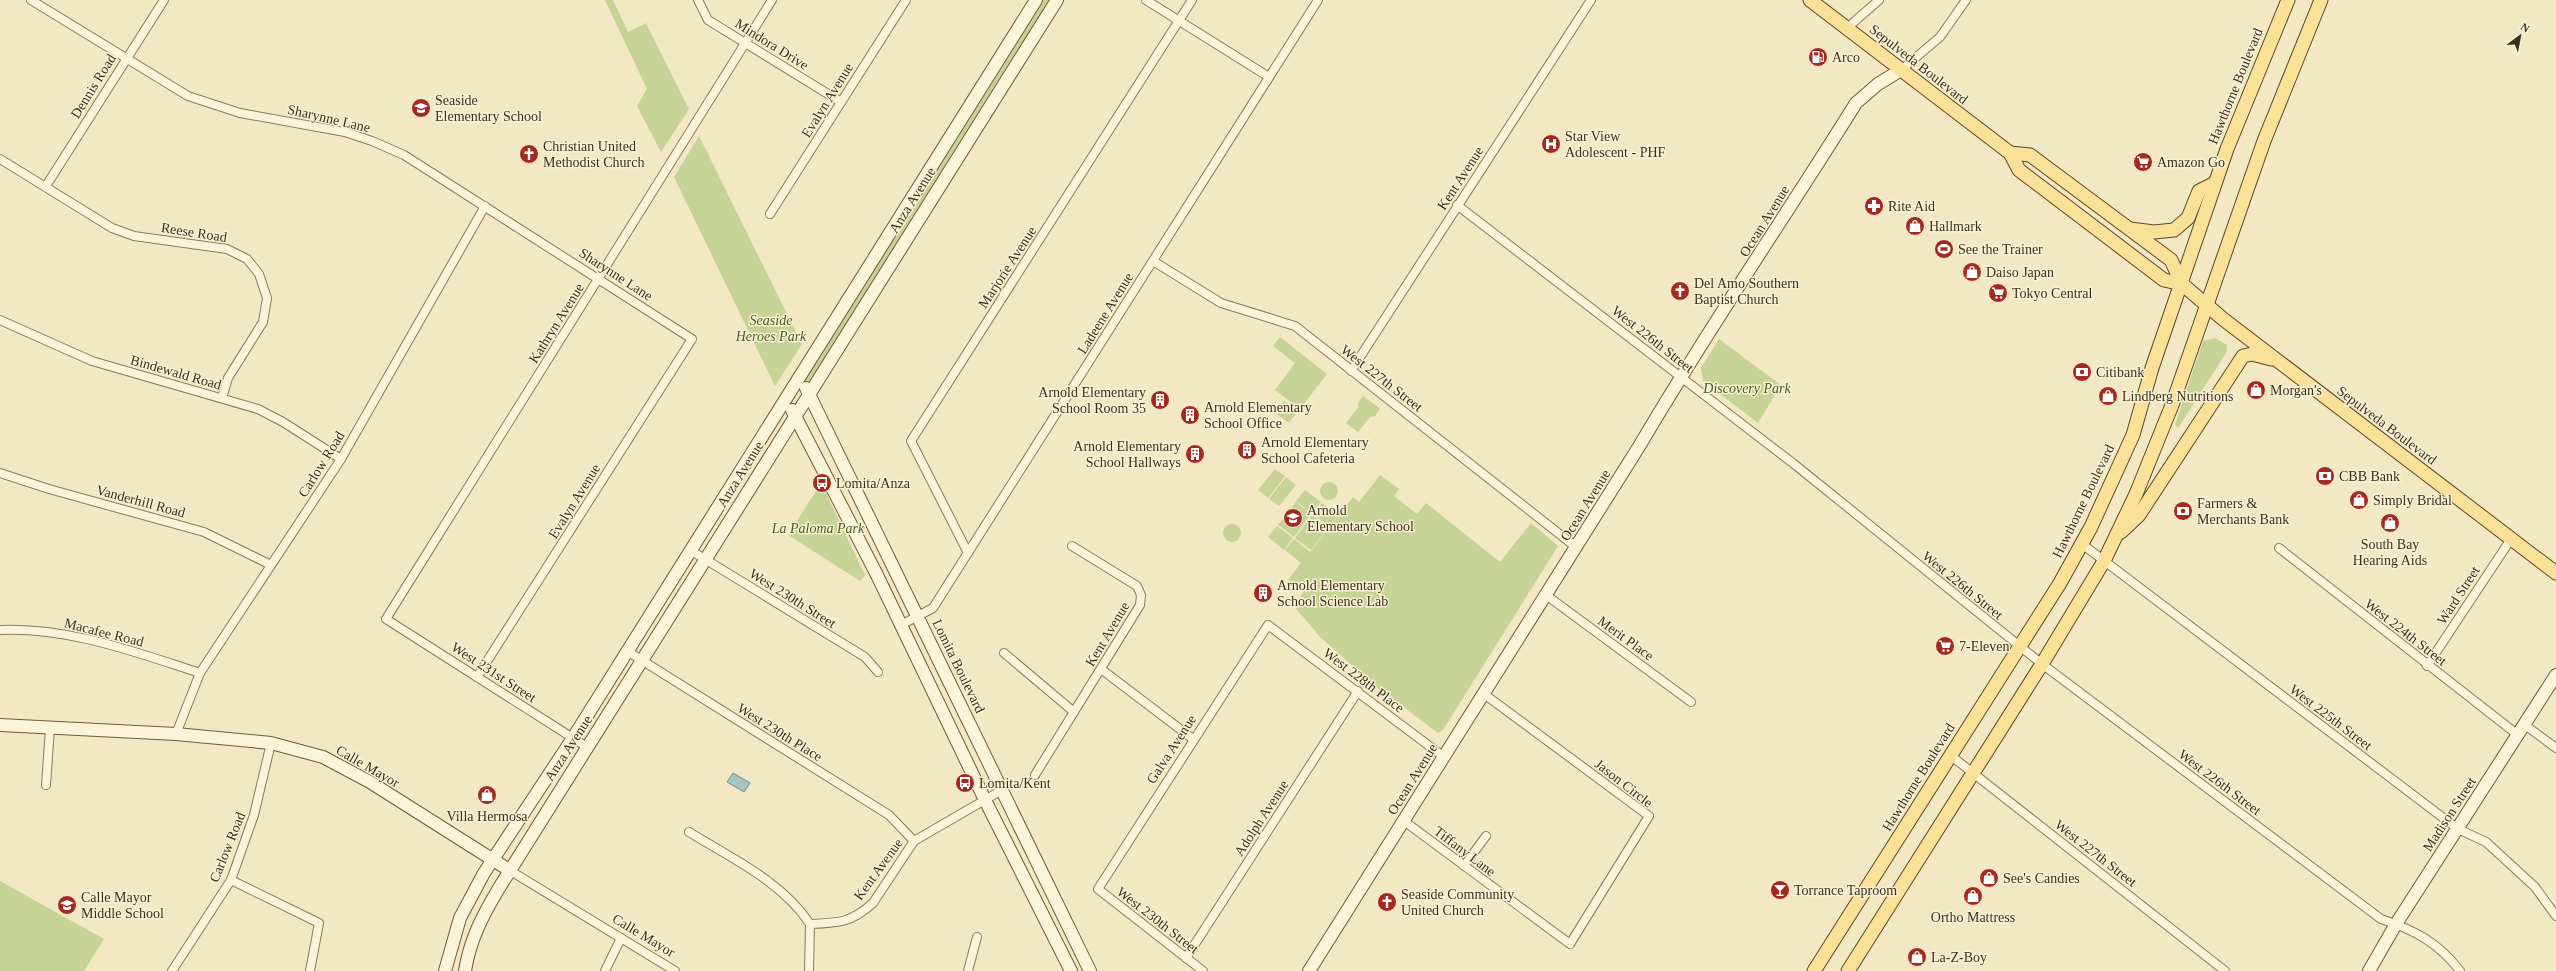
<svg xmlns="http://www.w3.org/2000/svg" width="2556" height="971" font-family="Georgia,serif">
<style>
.green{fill:#c7d296}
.water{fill:#a6c5be;stroke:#6b958d}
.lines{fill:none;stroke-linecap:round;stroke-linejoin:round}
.street-casing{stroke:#8f7958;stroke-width:10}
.secondary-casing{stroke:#715a3b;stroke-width:14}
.primary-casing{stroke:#5d462c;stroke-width:15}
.street{stroke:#fcf4d8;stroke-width:8}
.secondary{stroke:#fcf4d8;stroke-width:12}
.primary{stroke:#f9e298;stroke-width:13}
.labels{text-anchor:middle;stroke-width:3;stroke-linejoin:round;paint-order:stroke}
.street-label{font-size:14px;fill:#3e2f1d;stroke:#f9f1d4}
.poi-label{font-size:14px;fill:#3e2f1d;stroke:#f9f1d4;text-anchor:start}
.park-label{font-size:14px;font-style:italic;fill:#495c22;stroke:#f9f1d4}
</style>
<rect width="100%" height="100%" fill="#f2e8c3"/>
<g class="green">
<path d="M605,0h8l15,32 18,-9 43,86 -28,43 -24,-46 10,-17z"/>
<path d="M1036,0h22l-250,393 -8,-18z"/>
<path d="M699,136l103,208 -27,42 -101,-209z"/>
<path d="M1280,337l47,37 -27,35 -25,-19 20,-27 -22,-17z"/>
<path d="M2215,338l12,7 -1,8 -48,75 -3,-3 28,-84z"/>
<path d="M1719,339l62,46 -23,38 -55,-42 -2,-13z"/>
<path d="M1363,396l17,13 -5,7 -5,1 -12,15 -12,-9 12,-15v-5z"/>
<path d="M1284,401l14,10 -9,12 -14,-10z"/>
<path d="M1275,469l10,7 -17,22 -10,-8z"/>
<path d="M1380,475l19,14 -5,7 23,18 9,-11 74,59 31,-39 27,23 -115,184 -5,3 -83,-62 1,-2 -36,-32 -26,-31 10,-14 -16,-12 13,-17 -16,-13 9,-11 16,13 43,-55 6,5z"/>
<path d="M1286,477l10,8 -17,21 -10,-7z"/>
<circle cx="1329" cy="491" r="9"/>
<path d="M821,483l44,92 -5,6 -72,-46z"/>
<path d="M1305,490l16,12 -9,12 -16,-13z"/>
<path d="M1296,502l15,12 -17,23 -16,-12z"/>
<path d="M1322,503l16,12 -9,12 -16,-13z"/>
<path d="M1312,515l16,13 -17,22 -16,-12z"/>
<circle cx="1232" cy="533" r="9"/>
<path d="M1277,526l16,12 -9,12 -16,-13z"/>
<path d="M0,881l104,58 -20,32h-84z"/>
</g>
<path class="water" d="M733,773l17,10 -6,9 -17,-10z"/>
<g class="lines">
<defs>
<g id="street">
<path d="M31,0l157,96 52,17 105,19 27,9 32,14 288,184 -215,338"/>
<path d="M698,0l10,20 133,82"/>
<path d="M1146,0l123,77"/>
<path d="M1847,28l32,-28"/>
<path d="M1901,70l39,-33 26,-37"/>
<path d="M0,159l112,69 22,8 93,13 20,10 12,15 8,24 -4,24 -35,56 -6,20"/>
<path d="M46,186l118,-186"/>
<path d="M1457,205l337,259 248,200 339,255c33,11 57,23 79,52"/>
<path d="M770,214l136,-214"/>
<path d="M1153,261l68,42 74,23 281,221"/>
<path d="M0,320l92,41 166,48 25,13 58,37"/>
<path d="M1351,371l240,-371"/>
<path d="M0,473l49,16 155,43 67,33"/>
<path d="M2082,544l376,285 28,13 49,45 21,29"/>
<path d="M2279,548l239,187"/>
<path d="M690,550l175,107 13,15"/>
<path d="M968,553l-57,-112 281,-441"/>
<path d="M1546,595l145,107"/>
<path d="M901,625l32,-17 385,-608"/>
<path d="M0,630c69,-3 135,22 200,43"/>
<path d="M627,651l262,164 25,26"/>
<path d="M1004,653l70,59"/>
<path d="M2427,666l84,-127"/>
<path d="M1101,669l92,70"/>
<path d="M2525,725l31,23"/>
<path d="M176,734l24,-61 141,-214 144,-253"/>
<path d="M587,747l-201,-128 386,-619"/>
<path d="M1950,755l275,216"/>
<path d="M1035,775l105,-170 1,-10 -4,-9 -65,-40"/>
<path d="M46,785l4,-57"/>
<path d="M1404,821l166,123 79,-128 -165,-122"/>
<path d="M689,832c42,26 94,50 121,92"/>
<path d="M1464,866l22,-30"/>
<path d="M509,870l166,101"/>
<path d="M231,880l88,43 -9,48"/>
<path d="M1186,958l172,-267"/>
<path d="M172,971l59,-91 23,-65 17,-72"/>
<path d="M605,971l16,-33"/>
<path d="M809,971l1,-47c28,-1 41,-1 63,-21l41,-62 88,-51"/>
<path d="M968,971l9,-34"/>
<path d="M1203,971l-105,-82 170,-264 176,132"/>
</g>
<g id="secondary">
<path d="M806,388l284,583"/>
<path d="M792,410l85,165 108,225 86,171"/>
<path d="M0,725l176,9 95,9 52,14 47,25 139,88"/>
<path d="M445,971l15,-53 24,-45 89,-135 463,-738"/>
<path d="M465,971c5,-32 18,-56 34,-83l558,-888"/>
<path d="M1309,971l331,-526c68,-116 145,-228 216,-342l22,-19 23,-14"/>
<path d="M2369,971l27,-47 160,-249"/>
</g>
<g id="primary">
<path d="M1810,0l200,153 9,17 145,110 18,4"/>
<path d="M2010,153l20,2 141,105 11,24 41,35 333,254"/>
<path d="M2130,229l24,3 20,-2 14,-12 11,-27 16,-8"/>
<path d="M2121,532l18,-17 104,-159 9,-2 19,5"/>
<path d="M1814,971l246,-388 31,-56 42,-92 19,-67 75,-219 61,-149"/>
<path d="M1848,971l194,-307 62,-103 32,-67 36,-89 92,-264 57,-141"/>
</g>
</defs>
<use href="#street" class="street-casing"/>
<use href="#secondary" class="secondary-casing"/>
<use href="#primary" class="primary-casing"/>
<use href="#street" class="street"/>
<use href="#secondary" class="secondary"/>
<use href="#primary" class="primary"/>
</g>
<defs>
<symbol id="fuel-disc" viewBox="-11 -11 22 22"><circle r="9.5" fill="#a42a21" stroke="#f9f1d4"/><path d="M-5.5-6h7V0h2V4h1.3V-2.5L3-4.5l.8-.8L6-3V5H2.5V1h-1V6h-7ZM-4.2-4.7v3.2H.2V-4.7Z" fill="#fff"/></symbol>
<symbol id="school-disc" viewBox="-11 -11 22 22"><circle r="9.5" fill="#a42a21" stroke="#f9f1d4"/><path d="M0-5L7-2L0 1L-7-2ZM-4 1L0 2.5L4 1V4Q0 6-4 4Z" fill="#fff"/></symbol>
<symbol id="hospital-disc" viewBox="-11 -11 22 22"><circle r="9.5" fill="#a42a21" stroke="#f9f1d4"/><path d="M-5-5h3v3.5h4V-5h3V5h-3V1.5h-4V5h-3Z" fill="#fff"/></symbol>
<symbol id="church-disc" viewBox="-11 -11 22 22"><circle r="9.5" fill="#a42a21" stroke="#f9f1d4"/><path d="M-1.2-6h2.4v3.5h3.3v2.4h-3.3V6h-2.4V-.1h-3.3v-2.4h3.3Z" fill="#fff"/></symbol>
<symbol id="supermarket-disc" viewBox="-11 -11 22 22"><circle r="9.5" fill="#a42a21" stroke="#f9f1d4"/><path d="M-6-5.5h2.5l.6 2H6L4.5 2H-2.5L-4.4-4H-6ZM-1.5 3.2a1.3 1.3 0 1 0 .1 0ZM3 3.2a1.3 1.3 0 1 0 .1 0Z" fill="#fff"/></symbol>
<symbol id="pharmacy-disc" viewBox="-11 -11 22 22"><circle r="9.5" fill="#a42a21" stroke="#f9f1d4"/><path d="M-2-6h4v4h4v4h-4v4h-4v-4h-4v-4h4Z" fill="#fff"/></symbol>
<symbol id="shop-disc" viewBox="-11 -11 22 22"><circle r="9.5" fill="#a42a21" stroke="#f9f1d4"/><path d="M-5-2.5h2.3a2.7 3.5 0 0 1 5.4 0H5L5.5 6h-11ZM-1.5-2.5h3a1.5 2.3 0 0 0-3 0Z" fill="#fff"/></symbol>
<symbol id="stadium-disc" viewBox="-11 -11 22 22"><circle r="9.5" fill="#a42a21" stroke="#f9f1d4"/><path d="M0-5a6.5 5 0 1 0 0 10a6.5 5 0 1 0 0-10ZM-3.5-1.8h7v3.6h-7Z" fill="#fff"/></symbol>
<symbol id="bank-disc" viewBox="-11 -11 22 22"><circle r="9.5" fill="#a42a21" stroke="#f9f1d4"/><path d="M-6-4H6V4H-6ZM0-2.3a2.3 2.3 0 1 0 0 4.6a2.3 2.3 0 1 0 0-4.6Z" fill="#fff"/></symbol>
<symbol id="building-disc" viewBox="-11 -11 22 22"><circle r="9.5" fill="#a42a21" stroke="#f9f1d4"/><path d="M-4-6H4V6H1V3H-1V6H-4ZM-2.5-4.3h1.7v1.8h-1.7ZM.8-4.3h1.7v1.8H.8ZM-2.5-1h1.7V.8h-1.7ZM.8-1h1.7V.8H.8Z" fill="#fff"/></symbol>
<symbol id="bus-disc" viewBox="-11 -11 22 22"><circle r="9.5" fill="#a42a21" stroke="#f9f1d4"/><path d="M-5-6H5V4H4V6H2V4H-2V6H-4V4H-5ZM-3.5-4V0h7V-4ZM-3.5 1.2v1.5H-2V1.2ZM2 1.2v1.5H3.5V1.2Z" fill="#fff"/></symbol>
<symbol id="bar-disc" viewBox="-11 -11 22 22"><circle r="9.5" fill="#a42a21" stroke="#f9f1d4"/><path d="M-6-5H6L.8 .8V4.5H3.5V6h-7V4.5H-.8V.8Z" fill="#fff"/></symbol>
</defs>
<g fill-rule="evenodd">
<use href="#fuel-disc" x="1807" y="46" width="22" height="22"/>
<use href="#school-disc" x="410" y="97" width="22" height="22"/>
<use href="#hospital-disc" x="1540" y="133" width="22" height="22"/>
<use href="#church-disc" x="518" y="143" width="22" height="22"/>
<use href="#supermarket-disc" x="2132" y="151" width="22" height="22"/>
<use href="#pharmacy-disc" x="1863" y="195" width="22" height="22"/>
<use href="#shop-disc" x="1904" y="215" width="22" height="22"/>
<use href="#stadium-disc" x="1933" y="238" width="22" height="22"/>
<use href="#shop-disc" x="1961" y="261" width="22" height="22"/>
<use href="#church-disc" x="1669" y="280" width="22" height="22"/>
<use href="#supermarket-disc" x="1987" y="282" width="22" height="22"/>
<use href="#bank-disc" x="2071" y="361" width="22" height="22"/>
<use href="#shop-disc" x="2245" y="379" width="22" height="22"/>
<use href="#shop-disc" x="2097" y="385" width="22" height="22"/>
<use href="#building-disc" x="1149" y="389" width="22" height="22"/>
<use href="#building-disc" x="1179" y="404" width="22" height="22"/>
<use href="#building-disc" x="1236" y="439" width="22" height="22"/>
<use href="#building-disc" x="1184" y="443" width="22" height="22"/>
<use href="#bank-disc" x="2314" y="465" width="22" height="22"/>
<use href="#bus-disc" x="811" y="472" width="22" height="22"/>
<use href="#shop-disc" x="2348" y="489" width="22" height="22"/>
<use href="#bank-disc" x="2172" y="500" width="22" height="22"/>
<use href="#school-disc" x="1282" y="507" width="22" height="22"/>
<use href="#shop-disc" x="2379" y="512" width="22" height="22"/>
<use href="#building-disc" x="1252" y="582" width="22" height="22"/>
<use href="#supermarket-disc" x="1934" y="635" width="22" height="22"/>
<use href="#bus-disc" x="954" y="772" width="22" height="22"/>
<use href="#shop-disc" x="476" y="784" width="22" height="22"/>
<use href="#shop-disc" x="1978" y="867" width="22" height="22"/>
<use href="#bar-disc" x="1769" y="879" width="22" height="22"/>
<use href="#shop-disc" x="1962" y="885" width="22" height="22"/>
<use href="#church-disc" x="1376" y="891" width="22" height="22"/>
<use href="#school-disc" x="56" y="894" width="22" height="22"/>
<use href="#shop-disc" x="1906" y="946" width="22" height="22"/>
</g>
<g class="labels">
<g class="street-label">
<text transform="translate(772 44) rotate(32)" y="5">Mindora Drive</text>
<text transform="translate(1919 64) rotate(38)" y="5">Sepulveda Boulevard</text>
<text transform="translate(93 86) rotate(-58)" y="5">Dennis Road</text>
<text transform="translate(2235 86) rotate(-68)" y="5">Hawthorne Boulevard</text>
<text transform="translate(827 100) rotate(-58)" y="5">Evalyn Avenue</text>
<text transform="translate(329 118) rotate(13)" y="5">Sharynne Lane</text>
<text transform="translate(1460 178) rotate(-57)" y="5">Kent Avenue</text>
<text transform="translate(912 200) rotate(-58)" y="5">Anza Avenue</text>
<text transform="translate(1764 221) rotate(-58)" y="5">Ocean Avenue</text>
<text transform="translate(194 232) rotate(9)" y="5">Reese Road</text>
<text transform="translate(1007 267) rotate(-57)" y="5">Marjorie Avenue</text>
<text transform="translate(616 274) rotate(33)" y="5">Sharynne Lane</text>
<text transform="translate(1105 313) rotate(-58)" y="5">Ladeene Avenue</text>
<text transform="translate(556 323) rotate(-58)" y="5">Kathryn Avenue</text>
<text transform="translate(1653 339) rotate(38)" y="5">West 226th Street</text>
<text transform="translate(176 372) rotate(16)" y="5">Bindewald Road</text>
<text transform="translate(1382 378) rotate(38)" y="5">West 227th Street</text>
<text transform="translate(2387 425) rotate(37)" y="5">Sepulveda Boulevard</text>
<text transform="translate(321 464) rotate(-58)" y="5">Carlow Road</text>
<text transform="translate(740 474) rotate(-58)" y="5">Anza Avenue</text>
<text transform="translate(141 501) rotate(15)" y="5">Vanderhill Road</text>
<text transform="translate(574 501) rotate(-58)" y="5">Evalyn Avenue</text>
<text transform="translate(2083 501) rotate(-64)" y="5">Hawthorne Boulevard</text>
<text transform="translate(1585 505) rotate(-58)" y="5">Ocean Avenue</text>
<text transform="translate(1963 585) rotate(39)" y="5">West 226th Street</text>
<text transform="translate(2458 595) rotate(-57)" y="5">Ward Street</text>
<text transform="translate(793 598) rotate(32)" y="5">West 230th Street</text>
<text transform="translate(104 632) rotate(14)" y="5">Macafee Road</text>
<text transform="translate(2406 632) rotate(38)" y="5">West 224th Street</text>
<text transform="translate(1107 634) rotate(-59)" y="5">Kent Avenue</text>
<text transform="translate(1626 638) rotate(36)" y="5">Merit Place</text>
<text transform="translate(959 666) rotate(64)" y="5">Lomita Boulevard</text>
<text transform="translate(494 672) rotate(33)" y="5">West 231st Street</text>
<text transform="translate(1364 680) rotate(37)" y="5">West 228th Place</text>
<text transform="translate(2331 717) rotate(37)" y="5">West 225th Street</text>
<text transform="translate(780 732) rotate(32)" y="5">West 230th Place</text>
<text transform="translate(568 748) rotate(-57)" y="5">Anza Avenue</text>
<text transform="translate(1171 749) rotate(-57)" y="5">Galva Avenue</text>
<text transform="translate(368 766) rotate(30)" y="5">Calle Mayor</text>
<text transform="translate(1918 777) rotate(-58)" y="5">Hawthorne Boulevard</text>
<text transform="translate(1412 779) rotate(-58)" y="5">Ocean Avenue</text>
<text transform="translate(2220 782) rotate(37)" y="5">West 226th Street</text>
<text transform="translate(1624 783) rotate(38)" y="5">Jason Circle</text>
<text transform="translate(2449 814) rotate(-57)" y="5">Madison Street</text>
<text transform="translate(1261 818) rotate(-57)" y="5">Adolph Avenue</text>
<text transform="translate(227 847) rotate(-68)" y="5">Carlow Road</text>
<text transform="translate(1465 851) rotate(37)" y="5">Tiffany Lane</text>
<text transform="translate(2096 853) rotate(38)" y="5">West 227th Street</text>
<text transform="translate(878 869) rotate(-54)" y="5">Kent Avenue</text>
<text transform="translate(1158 920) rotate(38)" y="5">West 230th Street</text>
<text transform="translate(644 935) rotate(31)" y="5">Calle Mayor</text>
</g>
<g class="poi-label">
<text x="1832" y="62">Arco</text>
<text x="435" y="105">Seaside<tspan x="435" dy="16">Elementary School</tspan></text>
<text x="1565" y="141">Star View<tspan x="1565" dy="16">Adolescent - PHF</tspan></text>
<text x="543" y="151">Christian United<tspan x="543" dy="16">Methodist Church</tspan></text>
<text x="2157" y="167">Amazon Go</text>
<text x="1888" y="211">Rite Aid</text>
<text x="1929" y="231">Hallmark</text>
<text x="1958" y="254">See the Trainer</text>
<text x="1986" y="277">Daiso Japan</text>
<text x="1694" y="288">Del Amo Southern<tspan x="1694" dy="16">Baptist Church</tspan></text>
<text x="2012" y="298">Tokyo Central</text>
<text x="2096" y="377">Citibank</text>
<text x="2270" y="395">Morgan's</text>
<text x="1146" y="397" text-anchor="end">Arnold Elementary<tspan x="1146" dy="16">School Room 35</tspan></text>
<text x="2122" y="401">Lindberg Nutritions</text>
<text x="1204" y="412">Arnold Elementary<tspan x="1204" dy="16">School Office</tspan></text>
<text x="1261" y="447">Arnold Elementary<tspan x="1261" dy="16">School Cafeteria</tspan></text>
<text x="1181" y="451" text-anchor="end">Arnold Elementary<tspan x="1181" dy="16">School Hallways</tspan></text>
<text x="2339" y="481">CBB Bank</text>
<text x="836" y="488">Lomita/Anza</text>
<text x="2373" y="505">Simply Bridal</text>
<text x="2197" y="508">Farmers &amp;<tspan x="2197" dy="16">Merchants Bank</tspan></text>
<text x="1307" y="515">Arnold<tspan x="1307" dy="16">Elementary School</tspan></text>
<text x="2390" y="549" text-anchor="middle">South Bay<tspan x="2390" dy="16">Hearing Aids</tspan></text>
<text x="1277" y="590">Arnold Elementary<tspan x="1277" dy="16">School Science Lab</tspan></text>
<text x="1959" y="651">7-Eleven</text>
<text x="979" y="788">Lomita/Kent</text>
<text x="487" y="821" text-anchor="middle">Villa Hermosa</text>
<text x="2003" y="883">See's Candies</text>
<text x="1794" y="895">Torrance Taproom</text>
<text x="1401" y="899">Seaside Community<tspan x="1401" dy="16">United Church</tspan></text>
<text x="81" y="902">Calle Mayor<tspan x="81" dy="16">Middle School</tspan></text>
<text x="1973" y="922" text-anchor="middle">Ortho Mattress</text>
<text x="1931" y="962">La-Z-Boy</text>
</g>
<g class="park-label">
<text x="771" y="325">Seaside<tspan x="771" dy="16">Heroes Park</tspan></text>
<text x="1747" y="393">Discovery Park</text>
<text x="818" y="533">La Paloma Park</text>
</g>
</g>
<g transform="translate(2520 36) rotate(32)" stroke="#f9f1d4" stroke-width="3" paint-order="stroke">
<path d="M0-3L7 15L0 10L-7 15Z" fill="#3e2f1d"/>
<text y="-6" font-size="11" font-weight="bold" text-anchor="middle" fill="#3e2f1d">N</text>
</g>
</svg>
